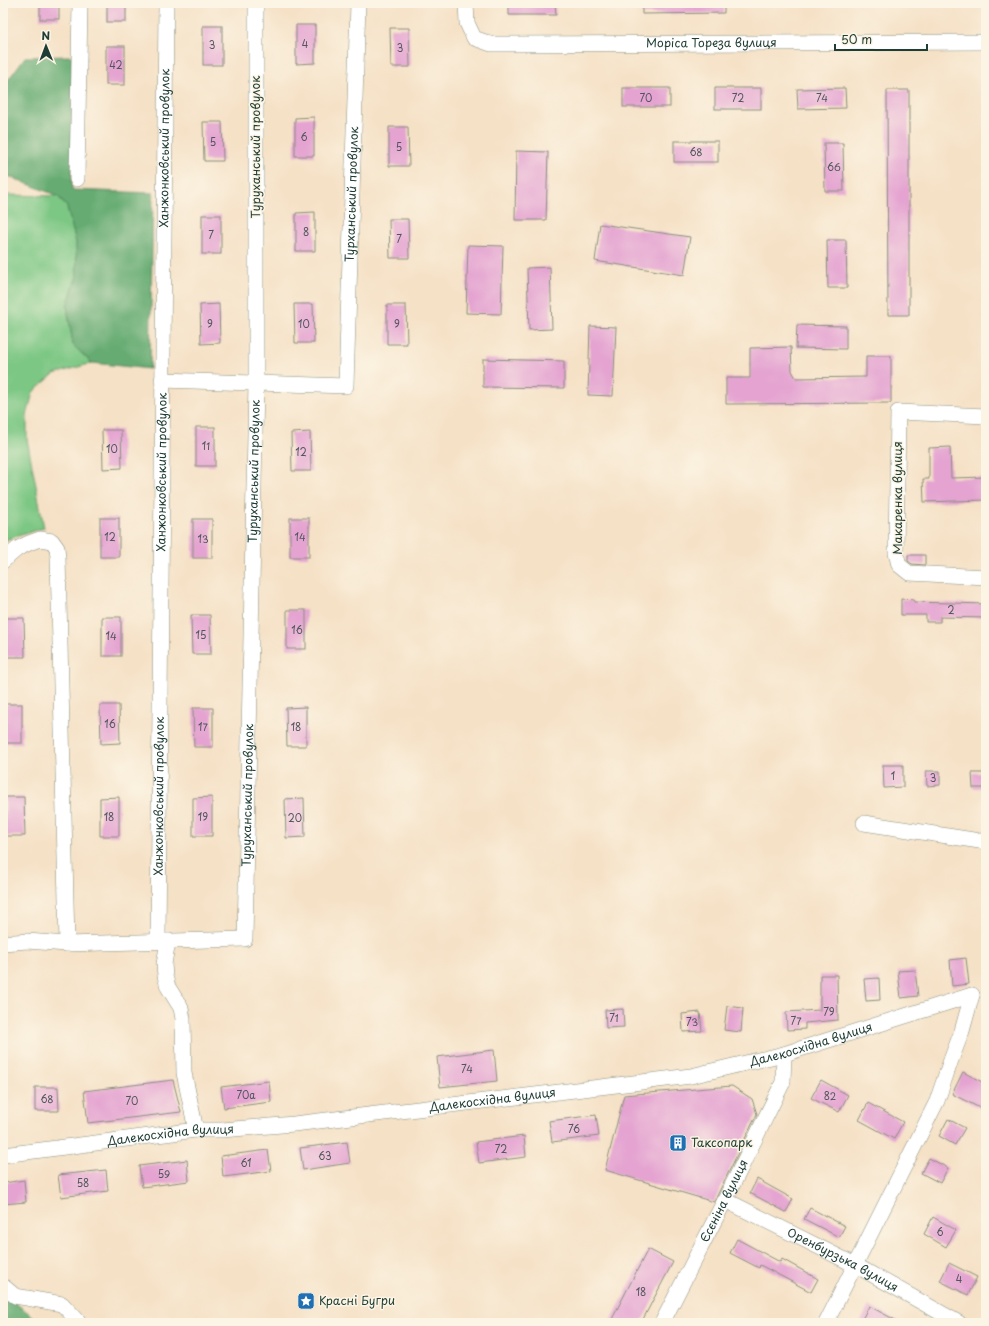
<svg xmlns="http://www.w3.org/2000/svg" width="989" height="1326" font-family="'Playpen Sans',sans-serif">
<style>
.green{fill:#7dc784;stroke:#4e825c}
.forest{fill:#66ac72;stroke:#427453}
.building{fill:#e4a3d1}
.lines{fill:none;stroke-linecap:round;stroke-linejoin:round}
.minor-casing{stroke:#8a8f7d;stroke-width:16}
.minor{stroke:#fff;stroke-width:15}
.labels{text-anchor:middle;stroke-width:3;stroke-linejoin:round;paint-order:stroke}
.number-label{font-size:10px;fill:#50565b}
.street-label{font-size:12px;fill:#1f3d34;stroke:#fcf5e5}
.poi-label{font-size:12px;fill:#1f3d34;stroke:#fcf5e5;text-anchor:start}
</style>
<rect width="100%" height="100%" fill="#fcf5e5"/>
<filter id="ink" filterUnits="userSpaceOnUse"><feTurbulence type="fractalNoise" baseFrequency=".025" numOctaves="2"/><feDisplacementMap in="SourceGraphic" scale="8" xChannelSelector="R" yChannelSelector="G"/><feConvolveMatrix kernelMatrix="1 2 1 2 8 2 1 2 1" color-interpolation-filters="sRGB"/></filter>
<filter id="wash" filterUnits="userSpaceOnUse"><feTurbulence type="fractalNoise" baseFrequency=".012" numOctaves="4" result="noise"/><feDisplacementMap in="SourceGraphic" scale="16" xChannelSelector="R" yChannelSelector="G"/><feGaussianBlur stdDeviation="0.9" result="paint"/><feColorMatrix in="noise" values="0 0 0 0 0 0 0 0 0 0 0 0 0 0 0 0 0 1.4 0 .05"/><feComposite in="paint" operator="in"/></filter>
<g filter="url(#wash)">
<rect width="100%" height="100%" fill="#f5e1c6"/>
<path class="green" d="M3,195l55,1 9,11 9,35 1,34 -10,30 6,39 19,18 -38,11 -21,18 -6,24v23l17,89 -36,11 -5,4z"/>
<g class="forest">
<path d="M72,56v134l81,3 -3,176 -58,-6 -19,-18 -6,-39 10,-30 -1,-34 -9,-35 -9,-11 -55,-22v-76l5,-18 17,-23z"/>
<path d="M3,1294l39,29h-39z"/>
</g>
<g id="blocks">
<g class="building">
<rect x="40" y="3" width="19" height="16"/>
<rect x="107" y="3" width="19" height="19"/>
<path d="M509,3h46l1,12h-47z"/>
<path d="M642,3h82v10l-82,1z"/>
<path d="M296,25h19v38l-19,1z"/>
<rect x="203" y="26" width="19" height="39"/>
<path d="M390,28h19l1,39h-19z"/>
<rect x="106" y="46" width="19" height="39"/>
<rect x="623" y="88" width="47" height="19"/>
<rect x="715" y="88" width="46" height="21"/>
<path d="M845,88l1,20 -48,1 -1,-20z"/>
<path d="M887,90h22v225h-21z"/>
<path d="M314,117v39h-19v-38z"/>
<path d="M203,122h19l1,39h-19z"/>
<path d="M389,127h19l1,39h-20z"/>
<rect x="674" y="141" width="44" height="21"/>
<path d="M824,143h19l1,48h-19z"/>
<path d="M516,151l32,1 -2,68h-31z"/>
<path d="M315,212v39h-19v-38z"/>
<rect x="202" y="215" width="19" height="39"/>
<path d="M389,219h19l1,39h-19z"/>
<path d="M600,224l90,13 -6,38 -89,-14z"/>
<path d="M827,240h19l1,48h-19z"/>
<path d="M468,245l35,1 -2,68 -35,-1z"/>
<path d="M550,267l2,62 -23,1 -2,-62z"/>
<path d="M219,304l1,39 -19,1 -1,-39z"/>
<path d="M294,304h19l1,39h-19z"/>
<path d="M387,305h19l1,39h-20z"/>
<path d="M797,325l49,1v23l-50,-1z"/>
<path d="M590,326l26,1 -3,69 -25,-1z"/>
<path d="M791,347l1,24 4,7 70,-1v-21h25v47l-165,1v-26h24v-30z"/>
<path d="M483,359l81,2v27l-81,-1z"/>
<rect x="196" y="427" width="19" height="39"/>
<path d="M102,430h19l1,38 -19,1z"/>
<path d="M310,432l1,39h-19l-1,-38z"/>
<path d="M950,447l1,31 35,-1v23l-62,2 -1,-23h6v-31z"/>
<rect x="100" y="518" width="19" height="39"/>
<rect x="290" y="518" width="19" height="39"/>
<rect x="193" y="519" width="19" height="39"/>
<path d="M908,555h17v10l-13,-1 -4,-3z"/>
<path d="M901,599l13,1v2l72,2v14l-46,-1v5h-14v-7h-25z"/>
<rect x="287" y="610" width="19" height="39"/>
<path d="M191,615h19l1,39h-19z"/>
<rect x="102" y="617" width="19" height="39"/>
<path d="M5,618h19l1,39h-19z"/>
<rect x="3" y="704" width="19" height="39"/>
<path d="M100,705h19l1,38 -19,1z"/>
<path d="M306,707v39h-19l-1,-38z"/>
<path d="M193,708h20v39h-19z"/>
<path d="M883,765h20v22l-19,1z"/>
<path d="M926,771h14v14l-13,1z"/>
<path d="M972,773h14v15h-13z"/>
<path d="M5,797h19l1,39h-20z"/>
<path d="M119,797v39h-19v-38z"/>
<path d="M212,797v39h-19v-38z"/>
<path d="M304,798l1,39 -19,1 -1,-39z"/>
<path d="M966,958l3,26 -17,2 -2,-26z"/>
<path d="M915,970l3,26 -17,2 -3,-27z"/>
<path d="M820,975h17l1,45 -33,3v6l-18,1 -1,-18 34,-2z"/>
<path d="M879,978l1,22 -14,1 -2,-22z"/>
<path d="M727,1006l16,2 -2,24 -17,-2z"/>
<path d="M623,1009l1,18 -18,1 -1,-18z"/>
<path d="M700,1012l2,19 -19,1 -1,-18z"/>
<path d="M494,1050l3,31 -57,6 -3,-30z"/>
<path d="M963,1072l23,12v27l-34,-17z"/>
<path d="M173,1080l8,32 -93,11 -4,-32z"/>
<path d="M821,1080l27,15 -9,17 -28,-14z"/>
<path d="M269,1081l2,21 -47,6 -3,-21z"/>
<path d="M732,1086l20,13 5,15 -43,88 -109,-32 19,-75z"/>
<path d="M35,1087h23l1,24h-24z"/>
<path d="M868,1103l35,19 -9,17 -35,-19z"/>
<path d="M596,1115l3,21 -47,6 -3,-21z"/>
<path d="M948,1119l17,9 -10,17 -16,-9z"/>
<path d="M524,1136l2,21 -47,6 -3,-21z"/>
<path d="M347,1142l3,21 -47,7 -3,-22z"/>
<path d="M268,1150l3,21 -48,6 -2,-21z"/>
<path d="M929,1158l19,10 -8,15 -19,-10z"/>
<path d="M187,1160l2,21 -47,6 -3,-21z"/>
<path d="M106,1170l2,21 -47,6 -3,-22z"/>
<path d="M757,1179l36,20 -7,13 -36,-19z"/>
<path d="M24,1180l2,22 -23,2v-21z"/>
<path d="M810,1208l35,18 -6,11 -35,-18z"/>
<path d="M933,1217l23,13 -10,17 -22,-13z"/>
<path d="M737,1239l43,23 2,-3 36,20 -7,13 -51,-27 -1,3 -29,-15z"/>
<path d="M648,1249l25,13 -32,61h-31z"/>
<path d="M949,1263l28,14 -9,18 -28,-14z"/>
<path d="M869,1306l32,17h-41z"/>
</g>
</g>
</g>
<g filter="url(#ink)">
<use href="#blocks" fill-opacity="0" stroke="#8a8f7d" stroke-width="1"/>
<g class="lines">
<defs>
<g id="minor">
<path id="s1" d="M466,3l1,20 7,15 17,6 495,-2"/>
<path d="M77,179l3,-176"/>
<path id="s2" d="M162,380l184,6 12,-383"/>
<path d="M986,416l-88,-4 -2,141 3,12 10,8 77,4"/>
<path d="M3,561l14,-12 12,-6 11,-4 12,2 5,7 1,9 9,387"/>
<path d="M864,823l122,19"/>
<path id="s3" d="M158,941l8,-938"/>
<path d="M168,941l-4,23 1,12 3,11 13,21 2,11 1,54 12,57"/>
<path id="s4" d="M3,943l24,-2 40,3 178,-5 11,-556v-380"/>
<path id="s5" d="M3,1155l193,-25h26l72,-6 397,-48 93,-22 188,-59"/>
<path id="s6" d="M725,1200l130,65 104,58"/>
<path d="M3,1286l12,10 47,8 18,19"/>
<path id="s7" d="M662,1323l63,-123 58,-118 1,-28"/>
<path d="M826,1323l111,-222 14,-41 11,-29 10,-36"/>
</g>
</defs>
<use href="#minor" class="minor-casing"/>
<use href="#minor" class="minor"/>
</g>
</g>
<defs>
<symbol id="building-square" viewBox="-11 -11 22 22"><rect x="-9" y="-9" width="18" height="18" rx="4" fill="#1f6fb2" stroke="#fcf5e5"/><path d="M-4-6H4V6H1V3H-1V6H-4ZM-2.5-4.3h1.7v1.8h-1.7ZM.8-4.3h1.7v1.8H.8ZM-2.5-1h1.7V.8h-1.7ZM.8-1h1.7V.8H.8Z" fill="#fff"/></symbol>
<symbol id="sight-square" viewBox="-11 -11 22 22"><rect x="-9" y="-9" width="18" height="18" rx="4" fill="#1f6fb2" stroke="#fcf5e5"/><path d="M0-6L1.8-2.2L6-1.7L2.9 1.2L3.7 5.4L0 3.3L-3.7 5.4L-2.9 1.2L-6-1.7L-1.8-2.2Z" fill="#fff"/></symbol>
</defs>
<g fill-rule="evenodd">
<use href="#building-square" x="668" y="1133" width="20" height="20"/>
<use href="#sight-square" x="296" y="1291" width="20" height="20"/>
</g>
<g class="labels">
<g class="number-label">
<text x="305" y="48">4</text>
<text x="212" y="49">3</text>
<text x="400" y="52">3</text>
<text x="116" y="69">42</text>
<text x="646" y="102">70</text>
<text x="738" y="102">72</text>
<text x="822" y="102">74</text>
<text x="304" y="141">6</text>
<text x="213" y="146">5</text>
<text x="399" y="151">5</text>
<text x="696" y="156">68</text>
<text x="834" y="171">66</text>
<text x="306" y="236">8</text>
<text x="211" y="239">7</text>
<text x="399" y="243">7</text>
<text x="210" y="328">9</text>
<text x="304" y="328">10</text>
<text x="397" y="328">9</text>
<text x="206" y="450">11</text>
<text x="112" y="453">10</text>
<text x="301" y="456">12</text>
<text x="110" y="541">12</text>
<text x="300" y="541">14</text>
<text x="203" y="543">13</text>
<text x="951" y="614">2</text>
<text x="297" y="634">16</text>
<text x="201" y="639">15</text>
<text x="111" y="640">14</text>
<text x="110" y="728">16</text>
<text x="203" y="731">17</text>
<text x="296" y="731">18</text>
<text x="893" y="780">1</text>
<text x="933" y="782">3</text>
<text x="109" y="821">18</text>
<text x="203" y="821">19</text>
<text x="295" y="822">20</text>
<text x="829" y="1016">79</text>
<text x="614" y="1022">71</text>
<text x="796" y="1025">77</text>
<text x="692" y="1026">73</text>
<text x="467" y="1073">74</text>
<text x="246" y="1099">70а</text>
<text x="830" y="1100">82</text>
<text x="47" y="1103">68</text>
<text x="132" y="1105">70</text>
<text x="574" y="1133">76</text>
<text x="501" y="1153">72</text>
<text x="325" y="1160">63</text>
<text x="246" y="1167">61</text>
<text x="164" y="1178">59</text>
<text x="83" y="1187">58</text>
<text x="940" y="1236">6</text>
<text x="959" y="1283">4</text>
<text x="641" y="1296">18</text>
</g>
<g class="street-label">
<text dy="4" stroke="none"><textPath href="#s1" startOffset="275">Моріса Тореза вулиця</textPath></text>
<text transform="translate(256 147) rotate(-90)" y="4">Туруханський провулок</text>
<text dy="4" stroke="none"><textPath href="#s3" startOffset="793">Ханжонковський провулок</textPath></text>
<text dy="4" stroke="none"><textPath href="#s2" startOffset="376">Турханський провулок</textPath></text>
<text dy="4" stroke="none"><textPath href="#s4" startOffset="710">Туруханський провулок</textPath></text>
<text dy="4" stroke="none"><textPath href="#s3" startOffset="469">Ханжонковський провулок</textPath></text>
<text transform="translate(898 498) rotate(-90)" y="4">Макаренка вулиця</text>
<text dy="4" stroke="none"><textPath href="#s4" startOffset="386">Туруханський провулок</textPath></text>
<text dy="4" stroke="none"><textPath href="#s3" startOffset="145">Ханжонковський провулок</textPath></text>
<text dy="4" stroke="none"><textPath href="#s5" startOffset="817">Далекосхідна вулиця</textPath></text>
<text dy="4" stroke="none"><textPath href="#s5" startOffset="493">Далекосхідна вулиця</textPath></text>
<text dy="4" stroke="none"><textPath href="#s5" startOffset="169">Далекосхідна вулиця</textPath></text>
<text dy="4" stroke="none"><textPath href="#s7" startOffset="137">Єсєніна вулиця</textPath></text>
<text dy="4" stroke="none"><textPath href="#s6" startOffset="132">Оренбурзька вулиця</textPath></text>
</g>
<g class="poi-label">
<text x="691" y="1147">Таксопарк</text>
<text x="319" y="1305">Красні Бугри</text>
</g>
</g>
<rect width="989" height="1326" fill="none" stroke="#fcf5e5" stroke-width="16"/>
<g transform="translate(46 46) rotate(359)" stroke="#fcf5e5" stroke-width="3" paint-order="stroke">
<path d="M0-3L7 15L0 10L-7 15Z" fill="#1f3d34"/>
<text y="-6" font-size="11" font-weight="bold" text-anchor="middle" fill="#1f3d34">N</text>
</g>
<path d="M835 44v6h92v-6" fill="none" stroke="#1f3d34" stroke-width="2"/>
<text x="841" y="44" font-size="12" fill="#1f3d34" stroke="#fcf5e5" stroke-width="3" paint-order="stroke">50 m</text>
</svg>
